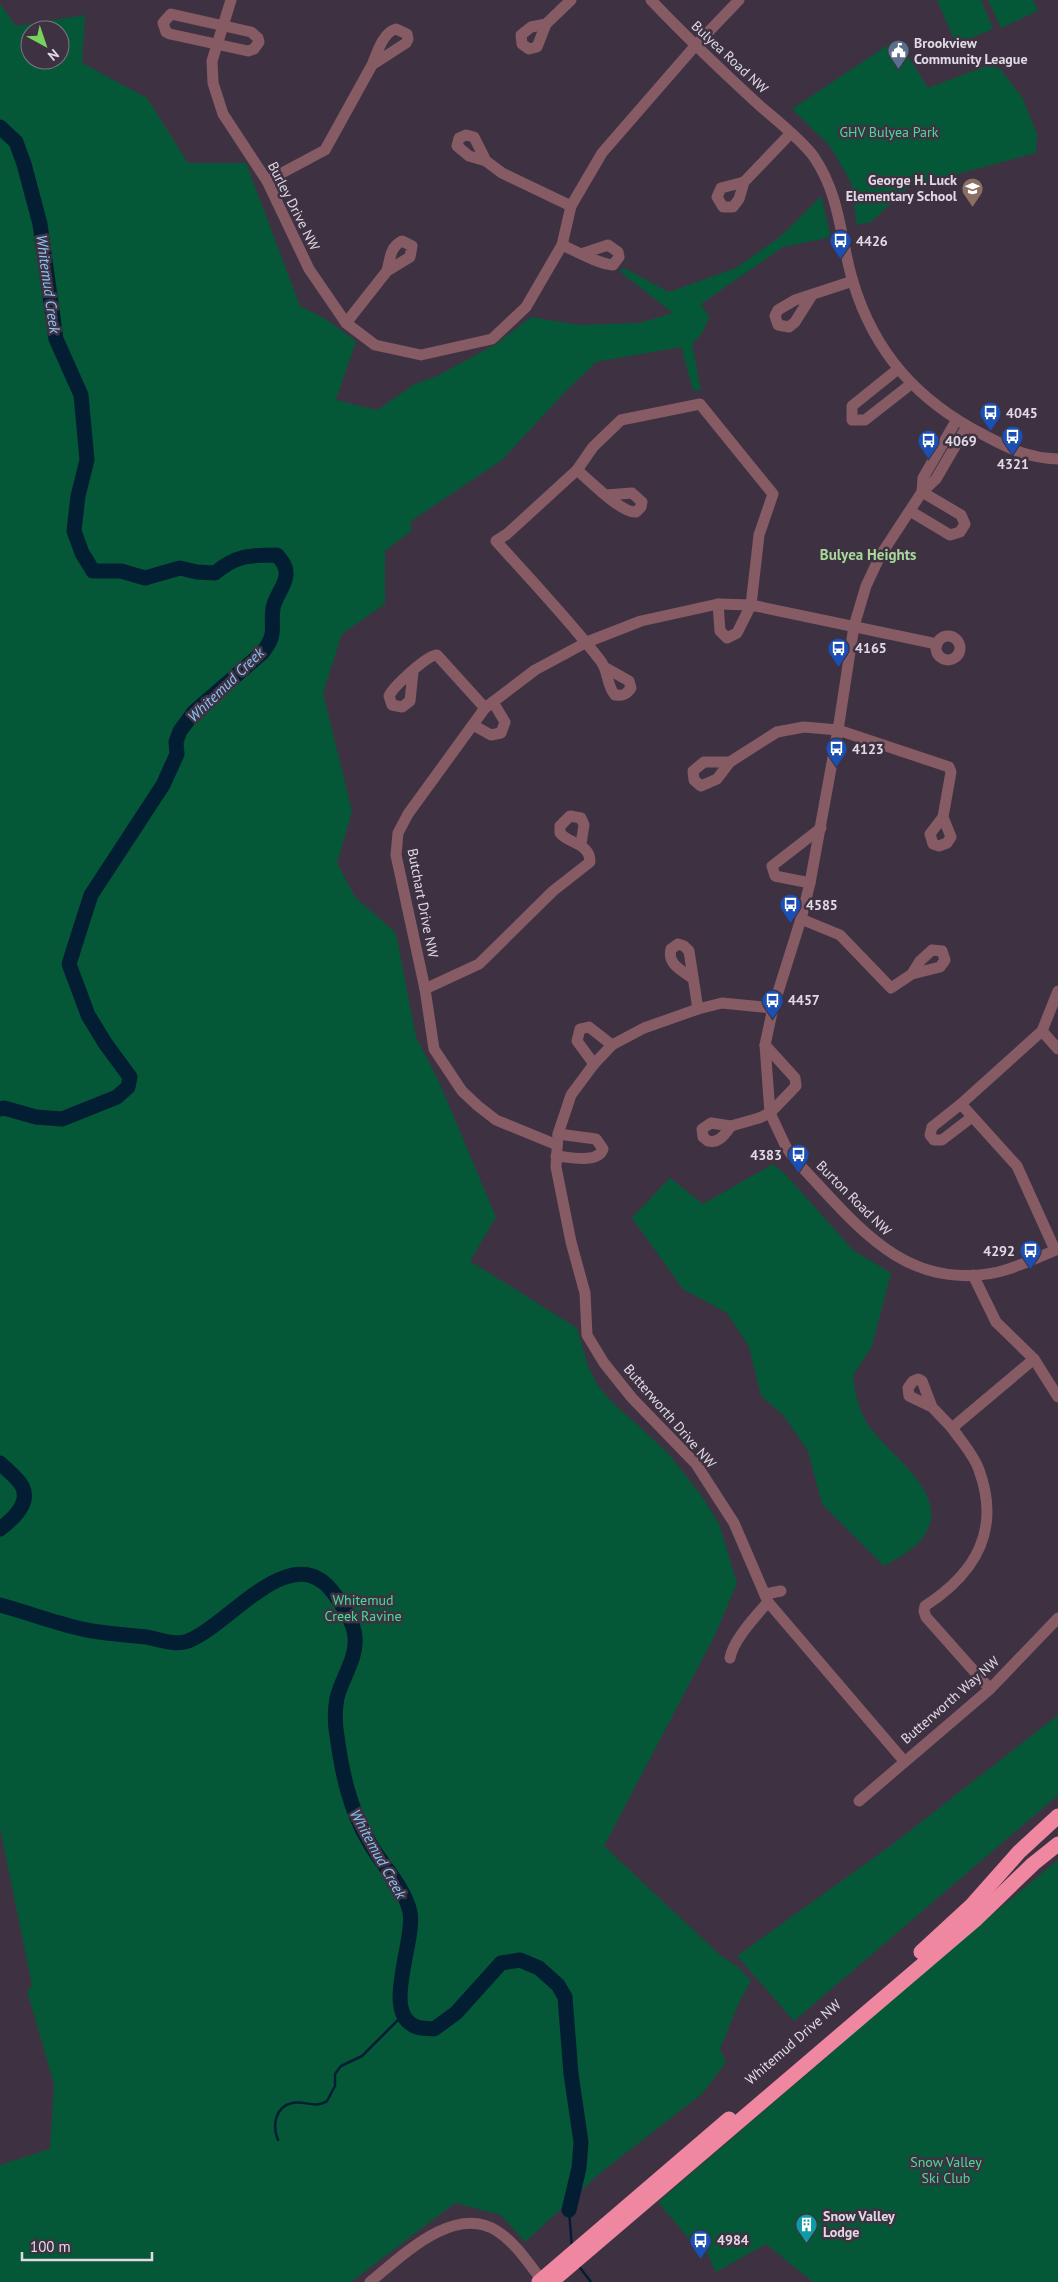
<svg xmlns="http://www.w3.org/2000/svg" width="1058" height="2282" font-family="'PT Sans',sans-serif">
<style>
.green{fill:#055837;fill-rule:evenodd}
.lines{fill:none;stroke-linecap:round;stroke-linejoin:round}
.stream{stroke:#031e32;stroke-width:2.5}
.river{stroke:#031e32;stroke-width:15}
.minor{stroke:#865b64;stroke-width:11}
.highway{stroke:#ef87a0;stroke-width:15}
.highway-bridge{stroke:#ef87a0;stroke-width:15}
.labels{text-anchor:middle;stroke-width:5;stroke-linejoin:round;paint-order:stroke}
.poi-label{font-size:14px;font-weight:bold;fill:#e1dae4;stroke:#3e3242;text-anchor:start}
.street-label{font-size:14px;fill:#e1dae4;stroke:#3e3242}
.park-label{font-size:14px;fill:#49dc99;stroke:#3e3242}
.water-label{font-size:15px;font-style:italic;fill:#88c5f7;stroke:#3e3242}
.neighbourhood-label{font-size:15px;font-weight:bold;fill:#a7d99a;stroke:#3e3242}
</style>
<rect width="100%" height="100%" fill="#3e3242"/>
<g class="green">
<path d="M937,0h44l12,29 -37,15z"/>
<path d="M988,0h45l5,11 -37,17z"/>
<path d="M0,4l16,22 69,-11 -3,48 65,35 41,65h58l54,143 27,14 29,21 -20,59 41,10 38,-26 22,-8 59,-32 35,-27 47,8 61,-2 34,-10 -54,-42 5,-3 45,24 67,-24 44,-31 41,-41 10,41 -48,10 -82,57 8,13 -6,15 -11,12 9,47 -8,-1 -12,-43 -85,15 -33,32 -61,66 -91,61v10l-26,20v53l-43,30 -19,59 29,118 -15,52 18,34 41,36 20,104 23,45 57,135 -26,44 107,67 11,38 10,20 14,16 55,50 34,43 18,29 18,59 -22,52 -111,211 116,109 18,12 13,14 -11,19 -20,49 6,13 -23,31 -104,81 -74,68 -24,-27 -46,-12 -104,79h-351v-117l50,-16 4,-65 -27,-93 5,-6 -32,-157zM30,30h30v30h-30z"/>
<path d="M897,39l31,49 61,-23 11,4 22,28 15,37 -1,19 -127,34 -38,35 -14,3 -6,-43 -22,-37 -37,-36z"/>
<path d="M773,1164l13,11 67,75 38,23 -19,73 -19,30c2,17 5,32 14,47 22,35 96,76 49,122 -8,8 -21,15 -32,21l-62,-62 -14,-53 -24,-35 -23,-20 -12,-49 -22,-34 -44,-24 -51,-71 38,-40 33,26z"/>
<path d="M1058,1715v80l-264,226 -57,-65 156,-112z"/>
<path d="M1058,1860v422h-245l-47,-38 -50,28 -10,-21 -4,3 -44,-52 179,-154 6,-10z"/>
</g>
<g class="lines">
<g class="stream">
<path d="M278,2140c-6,-14 -3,-33 14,-37 11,-3 24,6 35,-2l8,-15v-12l6,-8 21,-10 40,-40"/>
<path d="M569,2210l3,38"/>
<path d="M578,2265l13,17"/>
</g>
<g class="river">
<path d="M0,127l16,15 8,22 16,60 16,115 25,56 6,65 -9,36 -4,35 8,22 11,18h28l24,7 35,-10 17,4 18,1c21,-18 36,-18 62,-18 5,6 10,12 9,20 -1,12 -11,21 -13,33 -3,20 5,24 -10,44l-69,60 -14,19 -4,11 1,12 -14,31 -72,110 -9,28 -13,41 19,51 17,28 25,34 -2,10 -11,10 -55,22 -26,-2 -32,-9 -4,1"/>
<path d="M0,1463c7,7 18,15 22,23 9,17 -10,34 -22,43"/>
<path d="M0,1605c26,7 52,17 78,23 22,6 45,6 68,9 13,2 29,9 42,4 41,-15 105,-107 147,-46 8,11 19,27 20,42 2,22 -13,40 -18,61 -2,11 -2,27 0,38 5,37 13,74 32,106 12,22 35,44 41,70 6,29 -30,103 7,115 5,2 12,1 17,2l22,-16 45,-50 19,-3 19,8 19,17 7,12 6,77 10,68 -2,26 -10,42"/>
</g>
<g class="minor">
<path d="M231,0l-19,61 1,22 10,31 44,67 42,88 37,54 29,22 46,10 71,-16 34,-32 36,-62 9,-39 31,-53 93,-107 44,-46"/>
<path d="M651,0c35,37 71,71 108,105 17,15 42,34 55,52 27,40 26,82 39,125 22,72 65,119 131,153 26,14 44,23 74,24"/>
<path d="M171,14l80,18 7,6 1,4 -5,7 -6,2 -78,-17 -4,-2 -3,-9z"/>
<path d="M546,24l-9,23 -8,2 -7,-5 -1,-9 10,-8 15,-3 25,-24"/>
<path d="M486,161l-12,-24 -8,-2 -7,3 -2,8 12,10 17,5 16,12 69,33"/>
<path d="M267,181l58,-31 47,-85 34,-22 2,-4 -1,-5 -11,-5c-13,3 -19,24 -24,36"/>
<path d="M744,182l-5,17 -6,8h-10l-6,-10 4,-9 23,-6 46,-48"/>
<path d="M562,245c16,7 34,18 51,20l6,-8 -1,-5 -10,-7 -27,9"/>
<path d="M812,295l-17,27 -6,5 -11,-2 -3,-9 3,-6 17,-10 58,-19"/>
<path d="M346,323l41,-52 23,-14 2,-11 -10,-5c-12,6 -12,18 -15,30"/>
<path d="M898,369l-46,37v14h13l46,-36"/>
<path d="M967,426l-31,53 -14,13 -42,64 -14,30 -12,40 -16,104 -28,153 -9,36 -28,89 -8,37 5,68 16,34 11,15c57,59 106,131 201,110 20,-5 41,-15 60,-23"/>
<path d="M577,470c12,10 45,44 59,42l5,-5 1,-5 -10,-9 -26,2"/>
<path d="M922,492l1,-14 33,-57"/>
<path d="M910,511l40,24 10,-3 5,-8 -4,-9 -39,-23"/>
<circle cx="948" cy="648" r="12"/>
<path d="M606,668l23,13 2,7c-5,7 -9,8 -16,7 -9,-10 -6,-24 -15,-35 -32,-41 -69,-80 -104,-119l11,-7 70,-64 16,-23 28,-27 79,-16 73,90 -14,41 -8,70 -14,28 -10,5 -7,-7 -2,-27"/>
<path d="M413,672l-3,29 -8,6 -10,-2 -3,-9c4,-9 38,-41 48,-41l48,53"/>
<path d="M473,725l18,10 10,-2 4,-11 -12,-20"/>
<path d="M730,762l-13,17 -16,7 -7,-6 -1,-9 11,-9h26l47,-30 27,-5 34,3 111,37 2,5 -8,45 -13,17 3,10 6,2 8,-3 4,-6 -8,-20"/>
<path d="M810,883l-35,-7 -3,-10 49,-38"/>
<path d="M801,919l39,16 51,53 21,-14 28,-7 5,-7 -3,-9 -10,-1 -12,11 -8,13"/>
<path d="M692,978c-11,-8 -25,-14 -21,-29l7,-5 6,2 5,5 9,58"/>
<path d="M425,989l54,-25 74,-73 37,-29c0,-19 -21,-18 -30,-29v-7l10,-10 11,2 3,7 -3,19"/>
<path d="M773,1008l-51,-5 -24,6 -54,19 -32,17 -18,19 -23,31 -13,39 -2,33 15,75 14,51 2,42 17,28 28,35 64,66 38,59 34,79 136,159"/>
<path d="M1042,1031l16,18"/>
<path d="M594,1064l-17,-23 3,-12 9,-2 23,18"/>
<path d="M961,1104l-29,23 -2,8 4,5h8l30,-23"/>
<path d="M731,1126c-6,8 -12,18 -23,15l-5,-4 -1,-8 9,-6 20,3 28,-8 11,-5 26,-27 -1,-8 -30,-33"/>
<path d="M557,1145l-61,-25 -18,-14 -16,-15 -28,-42 -9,-60 -29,-134 2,-22 10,-19 77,-106 50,-38 52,-28 54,-21 77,-17 33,1 186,39"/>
<path d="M556,1156c13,1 42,8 47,-7l-7,-10 -38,-5"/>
<path d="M1055,1250l-38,-84 -56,-62 81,-73 16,-40"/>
<path d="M973,1275l23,47 38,37 24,38"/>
<path d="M932,1407l-23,-11 -1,-8 5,-7 5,-2 4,2 10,26 20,21"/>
<path d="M765,1594l16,-3"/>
<path d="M730,1658c3,-18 26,-42 38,-56"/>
<path d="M990,1689l-64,-72 -2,-6 1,-5c51,-33 76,-76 54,-136 -5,-15 -18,-29 -27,-42l82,-69"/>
<path d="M859,1801l131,-112 68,-71"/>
<path d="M370,2282c31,-25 84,-79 127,-51 19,12 32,33 46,51"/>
</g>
<g class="highway">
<path d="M921,1952l51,-47 47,-53 39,-36"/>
<path d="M551,2282l424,-362 58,-56 25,-20"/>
</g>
<path class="highway-bridge" d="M539,2282l190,-163"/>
</g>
<defs>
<symbol id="civic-pin" viewBox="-11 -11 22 30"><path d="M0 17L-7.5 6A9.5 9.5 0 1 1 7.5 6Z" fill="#5c6f8a" stroke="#3e3242"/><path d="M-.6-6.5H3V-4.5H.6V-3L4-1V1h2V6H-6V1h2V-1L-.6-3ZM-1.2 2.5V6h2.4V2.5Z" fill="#fff"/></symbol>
<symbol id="school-pin" viewBox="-11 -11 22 30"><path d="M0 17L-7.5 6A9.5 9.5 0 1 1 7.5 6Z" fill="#8d6e63" stroke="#3e3242"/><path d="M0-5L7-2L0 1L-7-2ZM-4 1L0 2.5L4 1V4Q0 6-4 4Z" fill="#fff"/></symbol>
<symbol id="bus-pin" viewBox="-11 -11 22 30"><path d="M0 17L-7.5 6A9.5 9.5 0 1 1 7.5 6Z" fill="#1a4fb4" stroke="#3e3242"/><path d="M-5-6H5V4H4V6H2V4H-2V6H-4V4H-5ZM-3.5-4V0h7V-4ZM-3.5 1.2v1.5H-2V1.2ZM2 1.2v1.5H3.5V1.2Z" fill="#fff"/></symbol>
<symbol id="building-pin" viewBox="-11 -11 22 30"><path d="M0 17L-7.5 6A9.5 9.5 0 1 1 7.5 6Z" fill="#0f9aa8" stroke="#3e3242"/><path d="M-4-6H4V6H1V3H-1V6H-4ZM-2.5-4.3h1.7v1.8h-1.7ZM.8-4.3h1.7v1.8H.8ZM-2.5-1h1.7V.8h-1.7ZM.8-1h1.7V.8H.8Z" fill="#fff"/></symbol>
</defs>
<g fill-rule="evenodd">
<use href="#civic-pin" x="886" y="38" width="25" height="34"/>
<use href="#school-pin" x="960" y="176" width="25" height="34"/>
<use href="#bus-pin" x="828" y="228" width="25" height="34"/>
<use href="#bus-pin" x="978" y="400" width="25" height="34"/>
<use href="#bus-pin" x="1000" y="424" width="25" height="34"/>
<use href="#bus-pin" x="916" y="428" width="25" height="34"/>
<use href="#bus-pin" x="826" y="636" width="25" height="34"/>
<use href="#bus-pin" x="824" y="736" width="25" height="34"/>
<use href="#bus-pin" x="778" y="892" width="25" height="34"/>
<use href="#bus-pin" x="760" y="988" width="25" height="34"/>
<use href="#bus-pin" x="786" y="1142" width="25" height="34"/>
<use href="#bus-pin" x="1018" y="1238" width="25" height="34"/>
<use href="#building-pin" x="794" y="2212" width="25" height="34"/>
<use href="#bus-pin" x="688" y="2228" width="25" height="34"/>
</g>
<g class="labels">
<g class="poi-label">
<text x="914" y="48">Brookview<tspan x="914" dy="16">Community League</tspan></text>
<text x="957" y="185" text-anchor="end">George H. Luck<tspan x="957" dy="16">Elementary School</tspan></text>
<text x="856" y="246">4426</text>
<text x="1006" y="418">4045</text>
<text x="945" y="446">4069</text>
<text x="1013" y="469" text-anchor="middle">4321</text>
<text x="855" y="653">4165</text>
<text x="852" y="754">4123</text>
<text x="806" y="910">4585</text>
<text x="788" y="1005">4457</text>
<text x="782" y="1160" text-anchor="end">4383</text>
<text x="1015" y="1256" text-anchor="end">4292</text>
<text x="823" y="2221">Snow Valley<tspan x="823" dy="16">Lodge</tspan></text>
<text x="717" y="2245">4984</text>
</g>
<g class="street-label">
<text transform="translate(730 57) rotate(43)" y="5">Bulyea Road NW</text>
<text transform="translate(294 206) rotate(63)" y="5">Burley Drive NW</text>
<text transform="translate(423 903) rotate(79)" y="5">Butchart Drive NW</text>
<text transform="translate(854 1198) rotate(45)" y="5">Burton Road NW</text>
<text transform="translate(670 1416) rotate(49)" y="5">Butterworth Drive NW</text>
<text transform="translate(950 1700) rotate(-41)" y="5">Butterworth Way NW</text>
<text transform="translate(793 2042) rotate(-41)" y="5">Whitemud Drive NW</text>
</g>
<g class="park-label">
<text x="889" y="137">GHV Bulyea Park</text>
<text x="363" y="1605">Whitemud<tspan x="363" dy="16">Creek Ravine</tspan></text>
<text x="946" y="2167">Snow Valley<tspan x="946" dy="16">Ski Club</tspan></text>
</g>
<g class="water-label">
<text transform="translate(48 284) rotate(82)" y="5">Whitemud Creek</text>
<text transform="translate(226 685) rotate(-44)" y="5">Whitemud Creek</text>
<text transform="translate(378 1854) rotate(61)" y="5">Whitemud Creek</text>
</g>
<g class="neighbourhood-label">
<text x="868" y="560">Bulyea Heights</text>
</g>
</g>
<g transform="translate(45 45) rotate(140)"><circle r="24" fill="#3e3242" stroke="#7f7583"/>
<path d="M0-4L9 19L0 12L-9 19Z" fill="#76d25a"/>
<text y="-8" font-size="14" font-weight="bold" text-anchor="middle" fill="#e1dae4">N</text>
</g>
<path d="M22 2252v8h130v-8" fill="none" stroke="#e1dae4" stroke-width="2.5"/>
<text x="30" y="2252" font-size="15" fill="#e1dae4" stroke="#3e3242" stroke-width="4" paint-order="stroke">100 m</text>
</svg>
